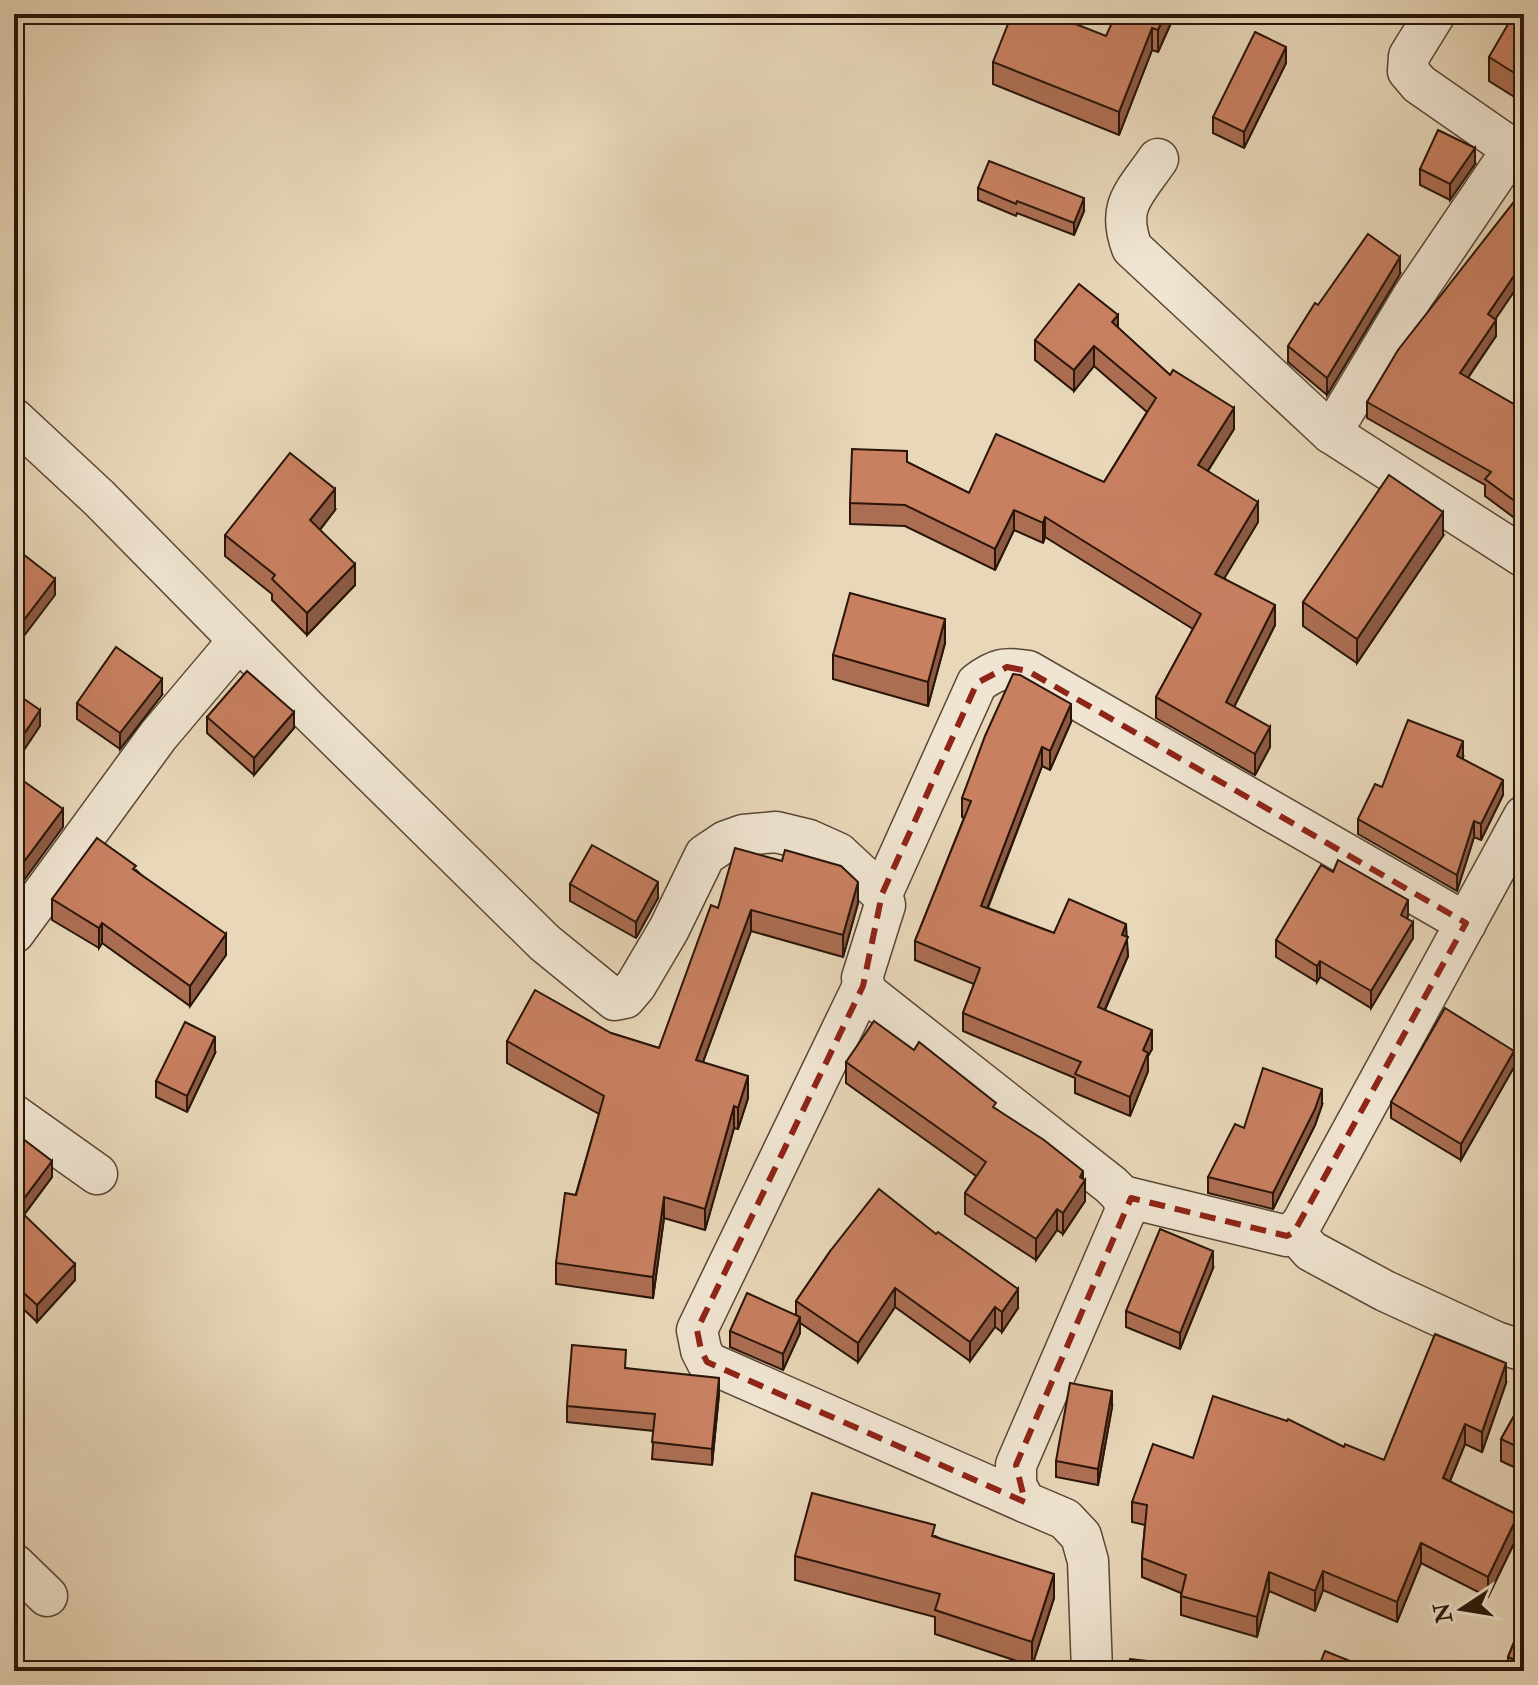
<svg xmlns="http://www.w3.org/2000/svg" width="1538" height="1685" font-family="'IM FELL Double Pica',serif">
<style>
.lines{fill:none;stroke-linecap:round;stroke-linejoin:round}
.street-casing{stroke:#5a4635;stroke-width:43}
.street{stroke:#f0e5d2;stroke-width:40}
.wall{fill:#ac6e53;stroke:#2a1509;stroke-width:2}
.shaded-wall{fill:#8c5a44;stroke:#2a1509;stroke-width:2}
.building{fill:#c88061;stroke:#2a1509;stroke-width:2}
.marked{fill:none;stroke:#8f2418;stroke-width:6;stroke-dasharray:16 10;stroke-linejoin:round}
</style>
<rect width="100%" height="100%" fill="#e8d7b9"/>
<filter id="stains"><feTurbulence type="fractalNoise" baseFrequency=".0025" numOctaves="4"/><feColorMatrix values="0 0 0 0 .2 0 0 0 0 .09 0 0 0 0 .02 0 0 0 .5 -.17"/></filter>
<radialGradient id="worn" r=".72"><stop offset=".6" stop-color="#630" stop-opacity="0"/><stop offset="1" stop-color="#630" stop-opacity=".3"/></radialGradient>
<g class="lines">
<defs>
<g id="street">
<path d="M1158,159c-23,34 -42,46 -26,89l199,185 193,124"/>
<path d="M14,419l85,79 209,212 237,233 70,57 10,-2 11,-13 33,-56 36,-74 21,-14 17,-6 33,-3 33,8 29,13 44,41 3,11 -23,73 5,15 244,192 11,11 4,14 -110,255v20l9,17 40,17 16,17 7,25 4,110"/>
<path d="M1331,433l82,-137 93,-137 1,-10 -6,-8 -82,-57 -11,-13 1,-15 26,-42"/>
<path d="M882,894l95,-211c19,-14 27,-16 51,-12l438,252"/>
<path d="M14,933l144,-197 81,-96"/>
<path d="M863,986l-166,344 4,20 6,12 318,140"/>
<path d="M14,1115l83,59"/>
<path d="M1122,1196l165,40 7,-4 8,-9 222,-407"/>
<path d="M1294,1232l17,19 74,40 111,51 28,9"/>
<path d="M14,1564l33,32"/>
</g>
</defs>
<use href="#street" class="street-casing"/>
<use href="#street" class="street"/>
</g>
<g class="wall">
<path d="M1175,14l-17,38 -6,-2 -33,85 -126,-51v-22l113,-26z"/>
<path d="M1524,14v89l-35,-22v-24z"/>
<path d="M1286,63l-42,85 -31,-15v-16z"/>
<path d="M1475,164l-25,36 -30,-15v-16z"/>
<path d="M978,188l106,23 -10,24 -57,-22 -1,3 -38,-16z"/>
<path d="M1400,274l-73,121 -39,-33v-16l30,-41z"/>
<path d="M1495,319l1,17 -28,42 56,32v115l-39,-29v-11l-118,-67v-16z"/>
<path d="M1118,328l52,47 64,54 -26,42 50,51 -34,56 51,47 -41,82 36,40 -15,28 -99,-57v-21l37,-68 -148,-92 -2,6 -29,-13 -19,40 -90,-44 -55,-2v-21l57,-41 62,31 135,-11 43,-70 -53,-46 -20,25 -39,-31v-20z"/>
<path d="M335,510l-15,20 35,55 -48,50 -35,-35v-6l-47,-38v-21z"/>
<path d="M1443,536l-86,127 -54,-37v-24z"/>
<path d="M945,643l-17,63 -95,-27v-24z"/>
<path d="M162,695l-42,54 -43,-30v-16z"/>
<path d="M207,717l87,11 -40,47 -47,-42z"/>
<path d="M1071,722l-21,48 -8,-4 -54,142 66,25 72,4 2,19 -23,54 47,39 -4,7v15l-18,45 -55,-23v-15l-112,-47v-18l11,-29 -59,-24v-19l49,-123 -2,-1v-19z"/>
<path d="M1463,757l-1,2 41,36 -22,45 -7,-3 -17,54 -99,-57v-15l24,-32z"/>
<path d="M136,870l90,85 -36,51 -88,-63 -3,5 -47,-28v-21z"/>
<path d="M570,884l88,14 -22,40 -66,-37z"/>
<path d="M858,903l-15,54 -92,-26 -48,131 45,36 -10,31 -4,-1 -29,102 -41,-12 -11,80 -97,-14v-21l43,-149 -92,-51v-22l104,-8 48,15 59,-140z"/>
<path d="M1408,916l-1,2 6,20 -42,70 -51,-31 -3,5 -41,-25v-17z"/>
<path d="M215,1053l-28,59 -31,-15v-16z"/>
<path d="M846,1062l150,47 87,70 2,22 -22,33 -6,-4 -21,30 -71,-46v-21l11,-17 -130,-93z"/>
<path d="M1514,1067l-53,93 -70,-42v-16z"/>
<path d="M1322,1105l-7,20 -42,84 -65,-16v-16z"/>
<path d="M14,1132l38,45 -28,38 51,65 -38,42 -23,-22z"/>
<path d="M831,1250l187,58 -16,24 -7,-5 -25,34 -75,-54 -37,55 -58,-39v10l-17,37 -53,-23v-16l66,-16v-14z"/>
<path d="M1213,1268l-33,81 -54,-22v-16z"/>
<path d="M626,1368l93,26 -7,71 -60,-6 2,-28 -87,-9v-16z"/>
<path d="M1506,1383l-24,69 -17,-8 -15,37 68,54 -30,62 -67,-34 -24,59 -74,-32 -8,21 -46,-20 -12,46 -76,-22v-22l-39,-16v-19l3,-33 -13,-3v-20l61,-44 151,-11 40,13z"/>
<path d="M1524,1398v74l-23,-11v-22z"/>
<path d="M1112,1407l-14,78 -42,-8v-16z"/>
<path d="M935,1536l119,62 -22,68 -97,-32v-17l-140,-37v-24z"/>
<path d="M1524,1618v53h-16v-14z"/>
</g>
<g class="shaded-wall">
<path d="M1165,14h10l-17,38v-22z"/>
<path d="M1152,28v22l-33,85v-23z"/>
<path d="M1286,47v16l-42,85v-16z"/>
<path d="M1475,148v16l-25,36v-16z"/>
<path d="M1084,198v13l-10,24v-12z"/>
<path d="M1400,257v17l-73,121v-17z"/>
<path d="M1524,261v16l-36,53v-16z"/>
<path d="M1118,315v20l-6,-13z"/>
<path d="M1496,320v16l-36,53v-16z"/>
<path d="M1094,346v20l-20,25v-21z"/>
<path d="M1234,408v21l-36,57v-21z"/>
<path d="M335,489v21l-25,32v-22z"/>
<path d="M1258,502v20l-43,72v-20z"/>
<path d="M1014,510v20l-19,40v-21z"/>
<path d="M1443,512v24l-86,127v-24z"/>
<path d="M1045,517v20l-2,6v-20z"/>
<path d="M355,564v21l-48,50v-22z"/>
<path d="M55,579v16l-41,54v-16z"/>
<path d="M1275,605v20l-49,98v-21z"/>
<path d="M945,619v24l-17,63v-24z"/>
<path d="M162,679v16l-42,54v-16z"/>
<path d="M1071,704v18l-21,48v-19z"/>
<path d="M40,710v16l-26,39v-16z"/>
<path d="M294,712v16l-40,47v-17z"/>
<path d="M1270,727v20l-15,28v-21z"/>
<path d="M1463,741v16l-6,15v-16z"/>
<path d="M1042,747v19l-61,158v-18z"/>
<path d="M1503,780v15l-22,45v-16z"/>
<path d="M63,809v18l-49,67v-19z"/>
<path d="M1474,821v16l-17,54v-16z"/>
<path d="M658,882v16l-22,40v-16z"/>
<path d="M858,882v21l-15,54v-22z"/>
<path d="M1408,900v16l-7,15v-16z"/>
<path d="M751,910v21l-55,150v-21z"/>
<path d="M1413,922v16l-42,70v-17z"/>
<path d="M102,923v20l-3,5v-20z"/>
<path d="M1126,924l2,32 -30,69v-18z"/>
<path d="M226,934v21l-36,51v-20z"/>
<path d="M1320,961v16l-3,5v-16z"/>
<path d="M1152,1030v19l-4,7v15l-18,45v-19l13,-47z"/>
<path d="M215,1037v16l-28,59v-16z"/>
<path d="M1514,1051v16l-53,93v-16z"/>
<path d="M748,1076v22l-10,31v-21z"/>
<path d="M1322,1089v16l-7,20 -42,84v-16z"/>
<path d="M734,1106v22l-29,102v-21z"/>
<path d="M52,1161v16l-35,47v-16z"/>
<path d="M1083,1171v12l2,-3v21l-22,33v-21z"/>
<path d="M664,1197v21l-11,80v-21z"/>
<path d="M1057,1209v21l-21,30v-21z"/>
<path d="M1213,1251v17l-33,81v-16z"/>
<path d="M75,1264v16l-38,42v-17z"/>
<path d="M895,1288v19l-37,55v-19z"/>
<path d="M1018,1289v19l-16,24v-20z"/>
<path d="M995,1307v20l-25,34v-19z"/>
<path d="M800,1317v16l-17,37v-16z"/>
<path d="M1506,1363v20l-24,69v-20z"/>
<path d="M719,1378v16l-7,71v-16z"/>
<path d="M1112,1391v16l-14,78v-16z"/>
<path d="M1465,1424v20l-22,54v-20z"/>
<path d="M1518,1515v20l-30,62v-20z"/>
<path d="M1421,1543v20l-24,59v-20z"/>
<path d="M1323,1571v19l-8,21v-20z"/>
<path d="M1269,1572v19l-12,46v-20z"/>
<path d="M1054,1574v24l-22,68v-24z"/>
</g>
<g class="building">
<path d="M1012,14h38l56,22 10,-22h49l-7,16 -6,-2 -33,84 -126,-50z"/>
<path d="M1514,14h10v65l-35,-22z"/>
<path d="M1255,32l31,15 -42,85 -31,-15z"/>
<path d="M1438,130l37,18 -25,36 -30,-15z"/>
<path d="M989,161l95,37 -10,25 -57,-22 -1,3 -38,-16z"/>
<path d="M1524,189v72l-36,53 8,6 -36,53 64,37v98l-39,-29 6,-7 -124,-70 31,-52z"/>
<path d="M1368,234l32,23 -73,121 -39,-32 27,-43 3,2z"/>
<path d="M1079,284l39,31 -6,7 58,53 3,-5 61,38 -36,57 60,37 -43,72 60,31 -49,97 44,25 -15,27 -99,-57 45,-83 -156,-97 -2,6 -29,-13 -19,39 -90,-44 -55,-2 2,-54 55,2v11l62,31 27,-59 108,48 52,-84 -62,-52 -20,24 -39,-30z"/>
<path d="M290,453l45,36 -25,31 45,44 -48,49 -35,-34 3,-4 -50,-40z"/>
<path d="M1389,475l54,37 -86,127 -54,-37z"/>
<path d="M14,547l41,32 -41,54z"/>
<path d="M850,593l95,26 -17,63 -95,-27z"/>
<path d="M116,647l46,32 -42,54 -43,-30z"/>
<path d="M247,671l47,41 -40,46 -47,-41z"/>
<path d="M1013,674l7,1 51,29 -21,47 -8,-4 -61,159 73,27 15,-34 57,25 -4,11 6,2 -30,70 54,23 -9,20 5,3 -18,44 -55,-23 6,-12 -118,-49 17,-45 -65,-27 56,-140 -9,-3 23,-62z"/>
<path d="M14,692l26,18 -26,39z"/>
<path d="M1408,720l55,21 -6,15 46,24 -22,44 -7,-3 -17,54 -99,-56 17,-35 7,3z"/>
<path d="M22,780l41,29 -49,66v-83z"/>
<path d="M97,838l39,28 -3,3 93,65 -36,52 -88,-63 -3,5 -47,-29z"/>
<path d="M592,845l66,37 -22,40 -66,-38z"/>
<path d="M735,848l47,13 3,-11 56,16 17,16 -15,53 -92,-25 -55,150 52,16 -10,32 -4,-2 -29,103 -41,-12 -11,80 -97,-14 9,-70 11,2 28,-99 -97,-55 28,-51 76,43 48,15 52,-143 7,3z"/>
<path d="M1338,860l70,40 -7,15 12,7 -42,69 -51,-30 -3,5 -41,-26 45,-75 12,7z"/>
<path d="M1445,1008l69,43 -53,93 -70,-42z"/>
<path d="M874,1021l40,29 5,-8 77,61 -3,4 51,33 39,31 -3,6 5,3 -22,33 -6,-4 -21,30 -71,-46 21,-31 -140,-100z"/>
<path d="M185,1022l30,15 -28,59 -31,-15z"/>
<path d="M1263,1068l59,21 -7,20 -42,84 -65,-16 27,-53 9,4z"/>
<path d="M14,1132l38,29 -35,47 58,56 -38,41 -23,-21z"/>
<path d="M879,1189l57,45 2,-2 80,57 -16,23 -7,-5 -25,35 -75,-54 -37,55 -62,-42 35,-51z"/>
<path d="M1160,1229l53,22 -33,82 -54,-22z"/>
<path d="M747,1293l53,24 -17,37 -53,-23z"/>
<path d="M1435,1334l71,29 -24,69 -17,-8 -22,54 75,37 -30,62 -67,-34 -24,59 -74,-31 -8,20 -46,-19 -12,45 -76,-21 5,-21 -44,-17 5,-53 -15,-3 21,-58 40,14 20,-62 74,25 1,-2 56,28 1,-3 39,16z"/>
<path d="M572,1345l54,5 -1,18 94,10 -7,71 -60,-7 3,-28 -88,-8z"/>
<path d="M1070,1383l42,8 -14,78 -42,-8z"/>
<path d="M1524,1398v52l-23,-11z"/>
<path d="M812,1493l123,32 -3,11 122,38 -22,68 -97,-32 5,-16 -145,-38z"/>
<path d="M1524,1618v46l-16,-7z"/>
<path d="M1325,1651l45,18 -1,2h-52z"/>
<path d="M1130,1659l105,12h-107z"/>
</g>
<path class="marked" d="M1007,667l21,4 438,252 -172,309 -7,4 -156,-38 -115,267 9,37 -318,-140 -6,-12 -4,-20 166,-344 19,-92 95,-211z"/>
<rect width="1538" height="1685" fill="none" stroke="#e8d7b9" stroke-width="48"/>
<rect x="16" y="16" width="1506" height="1653" fill="none" stroke="#2a1509" stroke-width="4"/>
<rect x="24" y="24" width="1490" height="1637" fill="none" stroke="#2a1509" stroke-width="2"/>
<g transform="translate(1462 1609) rotate(258)" stroke="#f0e5d2" stroke-width="6" paint-order="stroke">
<path d="M0-6L14 30L0 20L-14 30Z" fill="#2a1509"/>
<text y="-12" font-size="22" font-weight="bold" text-anchor="middle" fill="#2a1509">N</text>
</g>
<rect width="100%" height="100%" filter="url(#stains)"/>
<rect width="100%" height="100%" fill="url(#worn)"/>
</svg>
